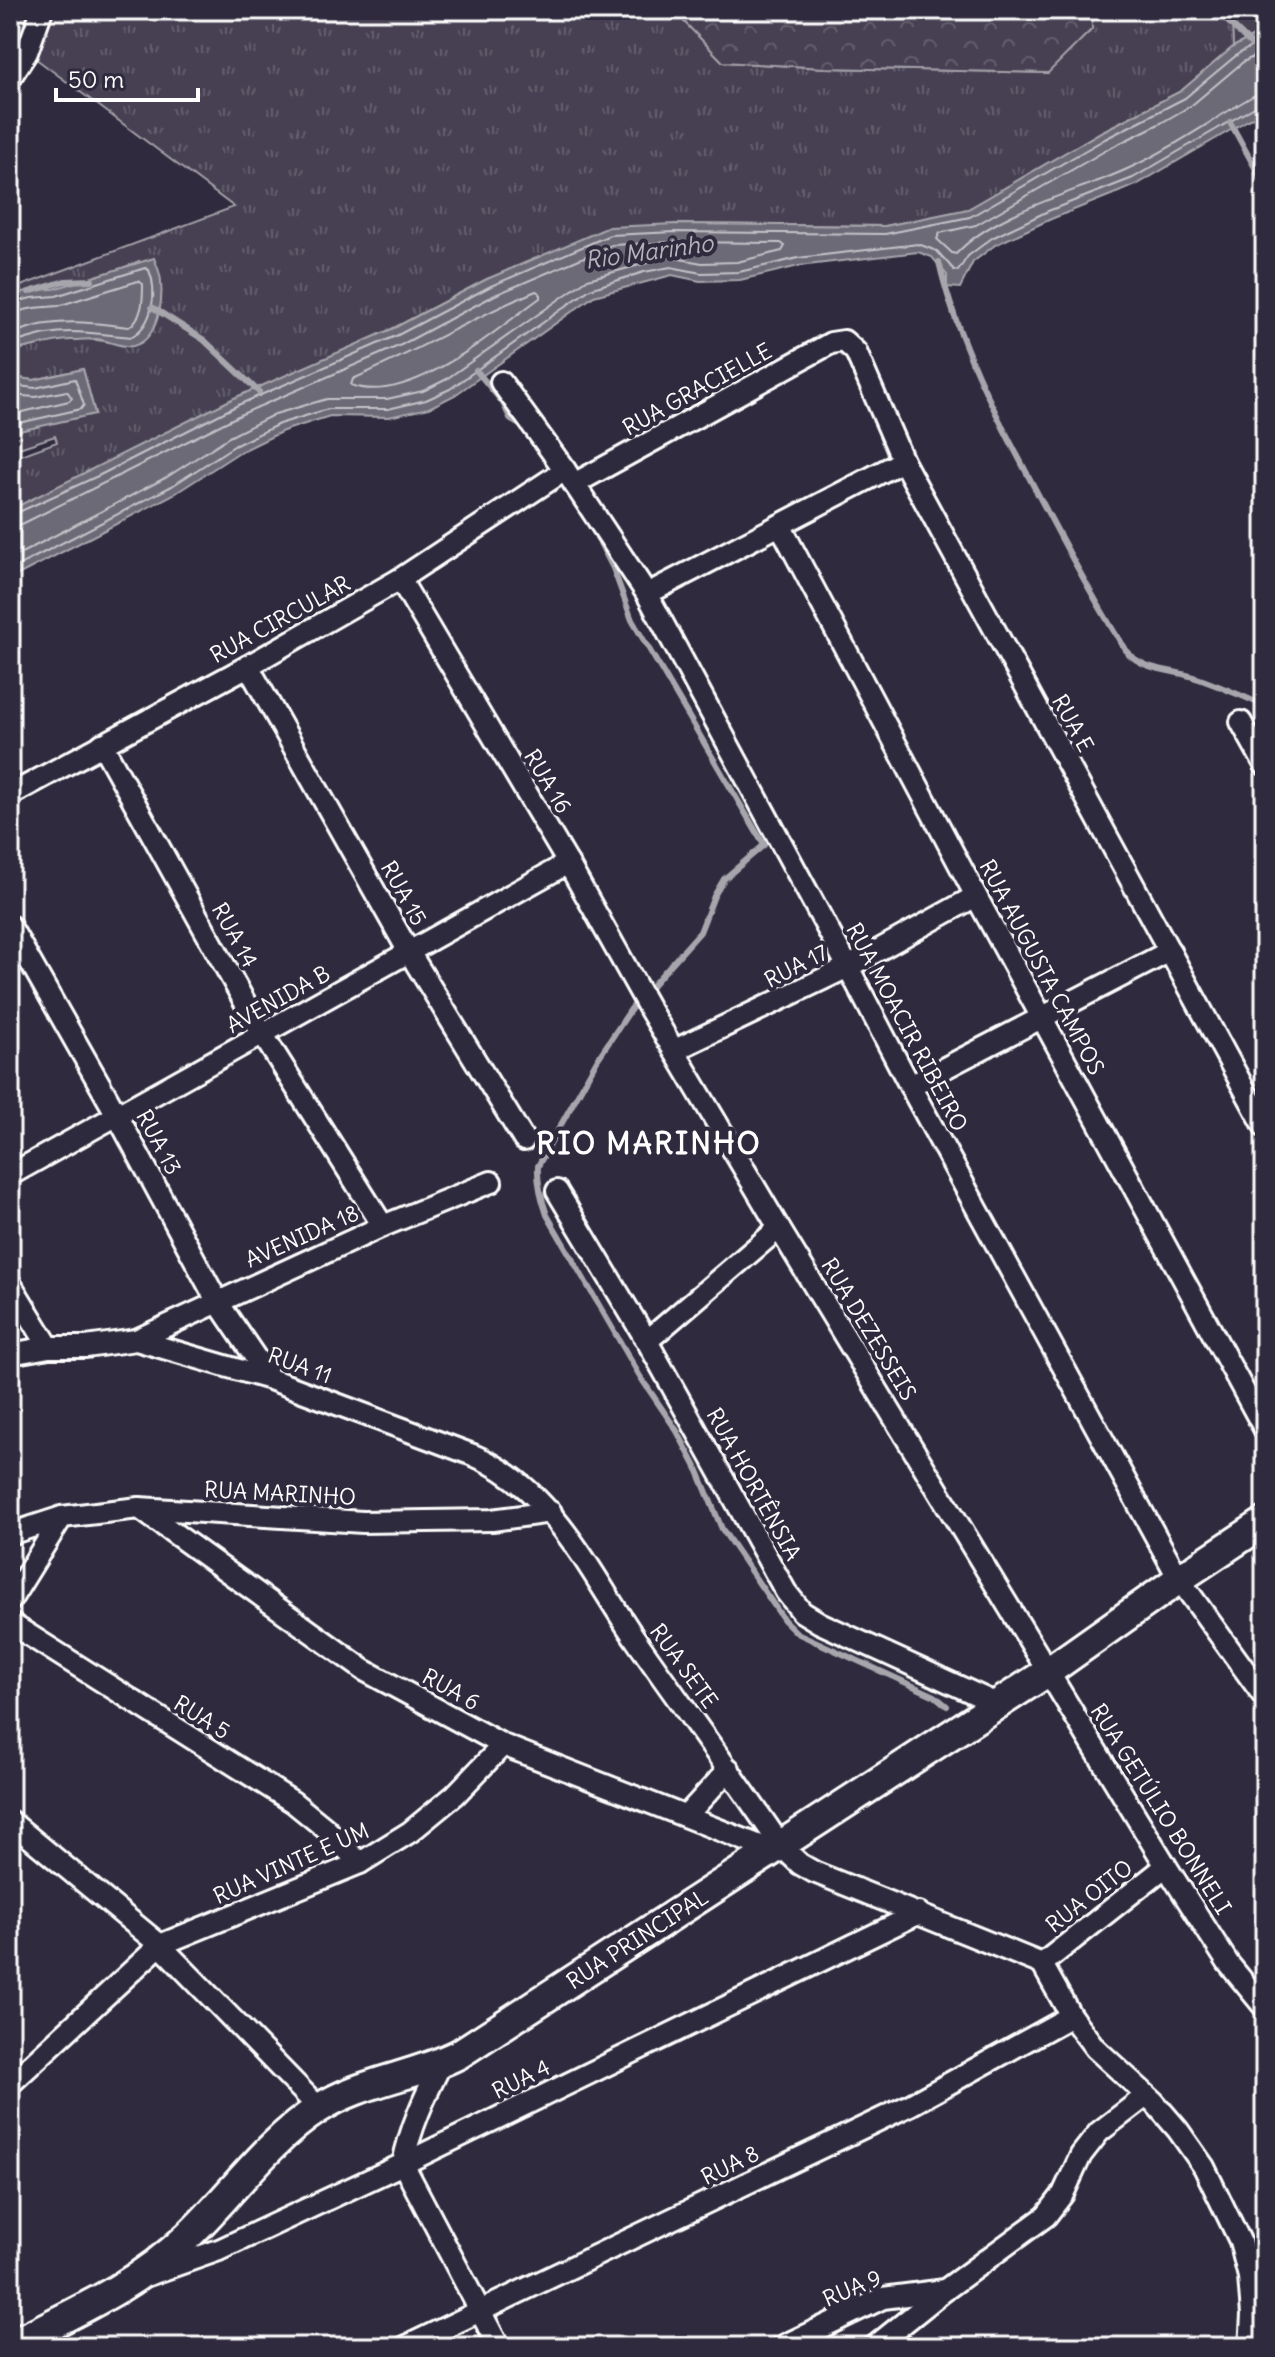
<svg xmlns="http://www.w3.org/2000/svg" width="1275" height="2357" font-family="Delius,sans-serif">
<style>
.grass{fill:url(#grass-tufts);stroke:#a2a0a8;stroke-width:2}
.forest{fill:url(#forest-crowns);stroke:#a2a0a8;stroke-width:2}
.water{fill:#6d6a77;stroke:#a7a6ad;stroke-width:2}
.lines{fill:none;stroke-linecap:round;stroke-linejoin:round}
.shore{stroke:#c5c3c9;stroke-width:2}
.stream{stroke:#a7a6ad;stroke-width:6}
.street-casing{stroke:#fff;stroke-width:26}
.secondary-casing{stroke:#fff;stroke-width:34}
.street{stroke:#2f2a3d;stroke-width:20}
.secondary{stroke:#2f2a3d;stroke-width:28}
.labels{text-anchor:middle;stroke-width:8;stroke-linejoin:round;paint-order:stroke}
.street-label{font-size:22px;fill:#fff;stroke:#2f2a3d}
.water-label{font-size:24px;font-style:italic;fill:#b6b4bb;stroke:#2f2a3d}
.district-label{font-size:30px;font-weight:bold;letter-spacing:2px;fill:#fff;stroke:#2f2a3d}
</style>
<defs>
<pattern id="grass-tufts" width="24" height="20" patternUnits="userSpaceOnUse" patternTransform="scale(2)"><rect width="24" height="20" fill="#464152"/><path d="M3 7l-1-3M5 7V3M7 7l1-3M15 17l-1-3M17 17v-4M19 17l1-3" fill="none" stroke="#625e6c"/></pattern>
<pattern id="forest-crowns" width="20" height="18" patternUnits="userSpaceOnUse" patternTransform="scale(2)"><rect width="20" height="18" fill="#464152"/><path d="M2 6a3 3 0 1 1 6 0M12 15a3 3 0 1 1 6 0" fill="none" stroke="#625e6c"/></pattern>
</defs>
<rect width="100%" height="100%" fill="#2f2a3d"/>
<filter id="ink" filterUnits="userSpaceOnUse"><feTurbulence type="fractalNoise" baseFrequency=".0125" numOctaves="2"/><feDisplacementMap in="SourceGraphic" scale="16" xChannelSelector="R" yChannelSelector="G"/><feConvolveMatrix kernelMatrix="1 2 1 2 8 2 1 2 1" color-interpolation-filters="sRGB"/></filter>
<g filter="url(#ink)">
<path class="grass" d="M10,10h663l50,52 102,6 222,5 45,-44v-19h140l1,37 -52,44 -80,41 -133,78 -83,16 -210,-2 -188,55 -93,49 -384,182v-51l47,-17 -2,-6 -45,15v-18l85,-20 -12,-44 -49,11 -24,-3v-26c14,-2 25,-6 38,-9 27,-7 57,-1 84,4l7,-85c-27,12 -57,23 -85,28 -16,2 -29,3 -44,7v-6l224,-83 -203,-152 -21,25z"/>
<g class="forest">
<path d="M673,10h419v19l-44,44 -223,-5 -102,-6z"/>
<path d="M1232,10h33v20l-32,17z"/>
</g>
<g class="water">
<path d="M1265,30v80l-129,75 -85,34 -56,26 -22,17 -13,26 -13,-1v-12l-15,-18 -14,-5 -119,14 -59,14 -40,1 -28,-6 -78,21 -139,99 -26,13 -40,9 -59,-1 -47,15 -45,22 -62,40 -166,86v-69l224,-112 160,-70 93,-49 122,-52 66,-3 210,2 83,-17 133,-77 80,-41 52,-44z"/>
<path d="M154,258c3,8 7,16 7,24 2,20 -3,58 -28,64 -11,2 -26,-6 -37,-7 -8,0 -17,1 -25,1 -22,1 -40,8 -61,11v-55l20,-6 24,-1z"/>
<path d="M83,369l12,45 -85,19v-56l24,3z"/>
</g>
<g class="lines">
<g class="shore">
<path d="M1265,51l-22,11 -51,43 -31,18 -51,25 -134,77 -36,8 -3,6 15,14 4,1c40,-43 116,-60 169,-84 43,-19 87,-50 128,-74l12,-3"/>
<path d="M536,291l4,2v5c-45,32 -131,109 -189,87l2,-6c62,-27 121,-62 183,-88z"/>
<path d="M10,303l22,-5 24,-2 89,-28 4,2c9,22 4,55 -18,67 -28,-2 -55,-8 -84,-3 -12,2 -24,7 -37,9"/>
<path d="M10,313l24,-5 24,-2 80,-25 5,3c0,16 0,33 -14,43 -28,-3 -54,-7 -82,-3 -13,1 -24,7 -37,9"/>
<path d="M10,385l25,3 40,-9 9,26 -3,4 -71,16"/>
<path d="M10,395l25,2 32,-6 5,7 -3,3 -59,14"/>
<path d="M10,516l90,-41 138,-70 160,-70 93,-49 119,-51 65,-3 210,2 85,-17 135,-78 80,-41 53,-44 27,-15"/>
<path d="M10,526l10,-1 222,-111 159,-69 94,-50 117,-50 63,-3 106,1 4,3 -3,5 -45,11 -35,1 -33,-6 -81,22 -143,101 -22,11 -36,8h-60l-52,15 -46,23 -62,40 -157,82"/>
<path d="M10,570l162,-84 62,-40 45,-22 49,-15h60l38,-9 24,-11 140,-100 54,-17 27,-5 30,6 38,-1 59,-14 120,-14 19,7 17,19 4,1 10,-15 24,-18 56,-27 85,-33 125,-73 7,-1"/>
</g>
<g class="stream">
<path d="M1216,10l35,34"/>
<path d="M1230,122l35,64"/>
<path d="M939,262c18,78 54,148 92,219 30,57 60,114 95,170 17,19 40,18 64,25 20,6 40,15 59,23l9,4 7,14"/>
<path d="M29,292l36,-11 27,-1"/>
<path d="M152,307l52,33 55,52"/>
<path d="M476,370l27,33 8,17 14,8"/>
<path d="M597,537l16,31 19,52 132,225 -40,34 -10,17 -14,36 -69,77 -34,51 -59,106c-1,17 3,32 9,49l94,163 36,53 21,40 24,58 62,91 13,13 138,63 12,10"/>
<path d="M1265,2059v22"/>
</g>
<defs>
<g id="street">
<path d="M10,78l17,-26 15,-42"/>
<path d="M501,382l64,88 82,124 201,373 62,119 269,493 86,119"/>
<path d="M574,484l257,-141 13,-2 12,11 47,109 362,666"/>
<path d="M780,525l196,371 289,534"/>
<path d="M400,579l168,284 82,147 129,218 387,638 62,97 37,45"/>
<path d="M647,594l256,-133"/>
<path d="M248,666l161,286 115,188"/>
<path d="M1241,722l24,43"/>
<path d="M102,744l161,291 120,191"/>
<path d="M10,795l238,-129 152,-87 165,-109"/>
<path d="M10,926l107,189 100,186 53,78"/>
<path d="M675,1050l173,-83 128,-71"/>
<path d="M910,1086l260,-135"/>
<path d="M10,1175l558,-312"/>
<path d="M557,1191l90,150 139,251 16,20 18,11 177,81"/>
<path d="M10,1283l39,64"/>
<path d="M136,1340l247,-114 108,-44"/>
<path d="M647,1341l132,-113"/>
<path d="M10,1354l39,-7h37l50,-7 134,39 203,76c80,33 117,118 163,185 48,69 98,136 145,206l19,18 14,8 228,92 29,52 24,32 59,54 24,28 26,37 36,74 9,36 3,38 -2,32"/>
<path d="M139,1508l225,162 139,75 270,106"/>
<path d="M10,1534l52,-17 77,-9 224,14 129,-2 59,-8"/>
<path d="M10,1601l52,-84"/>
<path d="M10,1623l283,179 32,26 35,35"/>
<path d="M686,1816l43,-47"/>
<path d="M10,1821l150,124 159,163"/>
<path d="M1042,1964l124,-98"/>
<path d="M441,2064c-16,32 -31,64 -38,100l96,183"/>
<path d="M10,2084l150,-139 200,-82 50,-31 45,-37 48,-50"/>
<path d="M148,2275l71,-25 184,-86 516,-251"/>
<path d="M405,2347l505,-242 161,-89"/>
<path d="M781,2347l102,-49 62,-8"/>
<path d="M874,2347l71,-57 101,-74 17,-22 18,-39 18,-23 47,-36"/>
</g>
<path id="secondary" d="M10,2339l14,-1c60,-30 115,-55 164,-102 43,-41 80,-95 130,-127 43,-28 96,-32 141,-55l590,-383 130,-92 86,-57"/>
</defs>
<use href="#street" class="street-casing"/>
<use href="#secondary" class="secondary-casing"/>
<use href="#street" class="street"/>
<use href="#secondary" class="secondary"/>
</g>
</g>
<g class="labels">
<g class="street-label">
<text transform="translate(697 389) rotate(-29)" y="8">RUA GRACIELLE</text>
<text transform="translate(280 619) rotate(-29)" y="8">RUA CIRCULAR</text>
<text transform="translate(1073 723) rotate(61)" y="8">RUA E</text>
<text transform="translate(548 781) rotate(59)" y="8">RUA 16</text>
<text transform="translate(404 893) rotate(61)" y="8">RUA 15</text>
<text transform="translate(235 935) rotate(61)" y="8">RUA 14</text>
<text transform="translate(796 966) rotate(-27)" y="8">RUA 17</text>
<text transform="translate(1042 967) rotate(62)" y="8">RUA AUGUSTA CAMPOS</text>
<text transform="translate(278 999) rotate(-29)" y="8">AVENIDA B</text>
<text transform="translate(907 1027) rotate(62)" y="8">RUA MOACIR RIBEIRO</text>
<text transform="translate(159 1142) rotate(62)" y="8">RUA 13</text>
<text transform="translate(302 1236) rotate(-24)" y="8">AVENIDA 18</text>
<text transform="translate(869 1329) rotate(59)" y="8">RUA DEZESSEIS</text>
<text transform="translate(300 1365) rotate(20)" y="8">RUA 11</text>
<text transform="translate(754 1484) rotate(61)" y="8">RUA HORTÊNSIA</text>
<text transform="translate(280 1493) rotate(3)" y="8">RUA MARINHO</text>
<text transform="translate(684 1666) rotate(54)" y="8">RUA SETE</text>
<text transform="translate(451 1689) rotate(29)" y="8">RUA 6</text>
<text transform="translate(202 1717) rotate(32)" y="8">RUA 5</text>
<text transform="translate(1161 1809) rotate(58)" y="8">RUA GETÚLIO BONNELI</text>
<text transform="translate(291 1863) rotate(-24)" y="8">RUA VINTE E UM</text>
<text transform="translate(1089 1896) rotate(-38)" y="8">RUA OITO</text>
<text transform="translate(637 1939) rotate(-33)" y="8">RUA PRINCIPAL</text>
<text transform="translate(521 2079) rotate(-26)" y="8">RUA 4</text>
<text transform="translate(730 2165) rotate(-26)" y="8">RUA 8</text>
<text transform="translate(852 2288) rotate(-23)" y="8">RUA 9</text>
</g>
<g class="water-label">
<text transform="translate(649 252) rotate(-8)" y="8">Rio Marinho</text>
</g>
<g class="district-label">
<text x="649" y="1154">RIO MARINHO</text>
</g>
</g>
<rect width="1275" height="2357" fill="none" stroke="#2f2a3d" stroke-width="40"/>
<rect x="20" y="20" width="1235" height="2317" fill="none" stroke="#fff" stroke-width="3" filter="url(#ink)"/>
<path d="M56 88v12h142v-12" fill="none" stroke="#ffffff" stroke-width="4"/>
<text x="68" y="88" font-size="24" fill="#ffffff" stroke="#2f2a3d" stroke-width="6" paint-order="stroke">50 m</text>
</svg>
